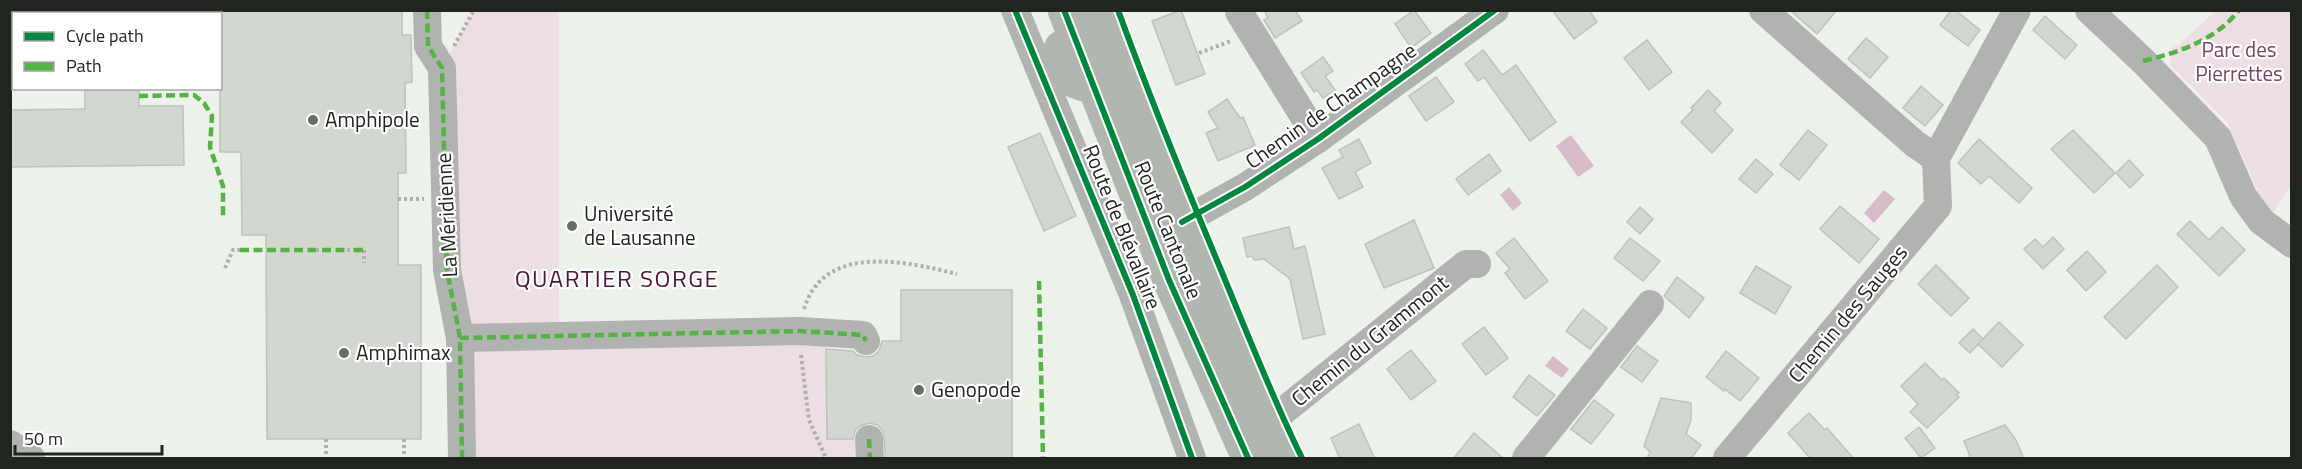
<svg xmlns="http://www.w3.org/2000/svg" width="2302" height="469" font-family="'Titillium Web',sans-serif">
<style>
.green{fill:#eddee4}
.water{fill:#d6bcc9}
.building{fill:#d2d7d0;stroke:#bec3bb;stroke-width:1.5}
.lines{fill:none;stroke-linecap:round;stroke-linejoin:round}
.path{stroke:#adb1ac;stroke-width:4;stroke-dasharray:3 3;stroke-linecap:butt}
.minor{stroke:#b0b3af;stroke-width:28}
.major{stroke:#b1b6b0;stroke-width:33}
.quiet{stroke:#55b245;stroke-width:4.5;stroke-dasharray:9 4.5;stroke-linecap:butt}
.cycleway-casing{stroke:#fff;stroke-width:10}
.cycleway{stroke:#00873e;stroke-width:6}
.poi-dot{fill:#686d66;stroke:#fff;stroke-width:2}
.labels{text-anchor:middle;stroke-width:4.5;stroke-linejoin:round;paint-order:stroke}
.park-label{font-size:21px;fill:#794363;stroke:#fff}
.street-label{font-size:21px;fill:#21251f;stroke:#fff}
.poi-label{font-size:21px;fill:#21251f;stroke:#fff;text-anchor:start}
.quarter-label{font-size:24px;letter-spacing:1.5px;fill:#51153c;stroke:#fff}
</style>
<rect width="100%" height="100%" fill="#ecf2e9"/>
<g class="green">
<path d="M474,11h85v324l267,6 1,98h42l1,19h-408l-20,-390z"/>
<path d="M2215,11h76v175l-19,28 -13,-20 -32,-72 -57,-57 3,-20h6z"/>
</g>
<g class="water">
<path d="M1571,135l23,31 -16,11 -22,-31z"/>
<path d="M1509,187l13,16 -9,8 -13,-16z"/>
<path d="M1884,190l11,9 -21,24 -10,-10z"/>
<path d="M1553,356l16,13 -7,9 -17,-12z"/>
</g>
<g class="building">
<path d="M220,10h182v25h9l1,47 -7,1 1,90h-8v92h23v174h-154l-1,-204h-24l-1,-83h-21z"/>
<path d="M1181,10l24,64 -29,11 -24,-64z"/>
<path d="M1264,10h31l7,11 -27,17 -11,-18 4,-2z"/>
<path d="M1414,10l17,23 -20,15 -16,-24z"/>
<path d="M1552,10h37l8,12 -23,17z"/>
<path d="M1790,10h47l-20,24z"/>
<path d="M1951,10h4l25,20 -12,16 -28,-21z"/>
<path d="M2045,16l32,29 -12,14 -32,-29z"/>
<path d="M1866,38l22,19 -18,21 -22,-19z"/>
<path d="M1647,40l25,32 -23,18 -25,-32z"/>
<path d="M1483,50l19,25 14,-10 40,57 -26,19 -46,-64 -6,4 -13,-17z"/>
<path d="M1323,57l10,14 -8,5 10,14 -12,8 -6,-8 -3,2 -13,-19z"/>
<path d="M1436,77l18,25 -28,19 -17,-25z"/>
<path d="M1921,86l22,19 -18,21 -22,-18z"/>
<path d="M85,88h54v18h44l1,59 -174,2v-57l75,-1z"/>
<path d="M1708,90l13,13 -7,8 19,19 -21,23 -31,-31 12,-12 -2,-2z"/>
<path d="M1227,99l13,19 3,-1 12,28 -37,16 -12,-28 12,-5 -10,-16z"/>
<path d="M1808,130l19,15 -28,35 -19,-15z"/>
<path d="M2073,130l42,43 -21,20 -43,-44z"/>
<path d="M1040,133l36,83 -32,15 -36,-84z"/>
<path d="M1359,139l12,24 -16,9 8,15 -24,12 -17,-31 21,-11 -4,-7z"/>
<path d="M1979,139l53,49 -13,15 -30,-27 -8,8 -23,-21z"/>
<path d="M1489,154l12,17 -33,24 -12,-16z"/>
<path d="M1756,159l17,15 -17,19 -17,-14z"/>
<path d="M2129,160l14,15 -13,13 -14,-15z"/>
<path d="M1840,206l39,33 -20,24 -39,-34z"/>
<path d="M1640,207l13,12 -13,15 -13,-12z"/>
<path d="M1414,220l20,48 -50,20 -19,-44z"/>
<path d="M2190,221l19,19 13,-13 23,23 -26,26 -42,-42z"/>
<path d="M1289,227l5,22 11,-3 20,88 -22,5 -13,-60 -26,-20 -10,1 -2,-4 -5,1 -4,-19z"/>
<path d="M2053,237l11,12 -21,20 -19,-20 11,-10 8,8z"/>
<path d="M1514,238l34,43 -23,18 -20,-26 5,-4 -14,-16z"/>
<path d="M1630,238l30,23 -17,20 -29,-23z"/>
<path d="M2087,251l19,21 -20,19 -19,-21z"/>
<path d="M1936,265l33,33 -18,18 -33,-32z"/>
<path d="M2157,265l21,22 -52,52 -22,-22z"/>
<path d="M1756,266l35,21 -16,27 -35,-21z"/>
<path d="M1677,277l27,21 -15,20 -25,-22z"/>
<path d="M901,290h111v169h-126l-3,-28 -6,-6 -8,-2 -9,3 -5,5 -2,8h-26l-1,-90 27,2 4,4 9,2 7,-1 6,-5 3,-10h19z"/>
<path d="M1583,309l24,19 -17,21 -24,-18z"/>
<path d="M1999,322l24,23 -21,22 -24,-23z"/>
<path d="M1484,327l24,31 -22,17 -24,-31z"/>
<path d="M1973,329l10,10 -13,14 -11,-10z"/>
<path d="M1637,346l21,15 -16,21 -21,-15z"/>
<path d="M1411,350l25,31 -25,19 -24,-31z"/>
<path d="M1726,351l33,27 -19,23 -15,-12 -1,2 -18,-14z"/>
<path d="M1925,363l17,17 2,-2 15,15 -3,2 3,2 -32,31 -17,-16 8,-8 -17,-18z"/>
<path d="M1529,375l26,20 -18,21 -24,-19z"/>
<path d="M1661,398l30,5v17l-5,14 15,11 -10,14h-44l3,-7 -6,-6z"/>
<path d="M1594,400l20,15 -23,29 -20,-15z"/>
<path d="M1809,413l16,17 2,-2 27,31h-43l-23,-26z"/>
<path d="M1359,424l16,35h-35l-9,-21z"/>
<path d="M2005,425l11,15 8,19h-53l-7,-18z"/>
<path d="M1919,427l16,21 -14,10 -16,-20z"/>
<path d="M1474,433l30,26h-51z"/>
</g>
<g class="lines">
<g class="path">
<path d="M1150,10v1"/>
<path d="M454,46l20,-36"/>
<path d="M1199,53l32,-12"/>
<path d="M398,199h26"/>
<path d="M316,250h6"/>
<path d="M347,250h7"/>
<path d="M364,250v13"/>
<path d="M225,268l8,-18h7"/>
<path d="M804,309c20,-66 101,-48 153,-35"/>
<path d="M801,355l8,65 17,38"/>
<path d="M326,439v19"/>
<path d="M404,439v19"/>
</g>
<g class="minor">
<path d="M427,10l1,36 14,22 5,202 13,68 2,120"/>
<path d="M1015,10l118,285 59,163"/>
<path d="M1241,10l-2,2 79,127"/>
<path d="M1763,10l152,134 21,14"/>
<path d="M2089,10l54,51 75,77 25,58 18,25 31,23"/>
<path d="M1936,158l81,-148"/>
<path d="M1182,222l63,-35 73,-48 177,-129"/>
<path d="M460,338l340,-7 63,4 3,6"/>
<path d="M1266,425l200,-161h11"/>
<path d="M869,439l1,19"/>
<path d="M10,444l21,14"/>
<path d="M1526,458l124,-154"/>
<path d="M1727,458l211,-252 -2,-48"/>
</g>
<g class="major">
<path d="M1064,10l105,270 79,178"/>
<path d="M1097,10l123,310 62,138"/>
<path d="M1092,40l-6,-1 -25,8c-3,5 -3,7 -3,14 1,20 21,22 37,27"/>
</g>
<g class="quiet">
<path d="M427,10l1,36 14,22 5,202 13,68 2,120"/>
<path d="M2143,61c36,-9 72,-20 96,-51"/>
<path d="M139,96l55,-1 10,8 8,13 -2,31 13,39v32"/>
<path d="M240,250h76"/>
<path d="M322,250h25"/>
<path d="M354,250h10"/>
<path d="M1039,281l4,177"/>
<path d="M460,338l340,-7 63,4 3,6"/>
<path d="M869,439l1,19"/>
</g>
<defs>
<g id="cycleway">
<path d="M1015,10l118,285 59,163"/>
<path d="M1064,10l105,270 79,178"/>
<path d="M1118,10c32,88 67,174 103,260 26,63 51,127 81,188"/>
<path d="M1182,222l63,-35 73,-48 177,-129"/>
</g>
</defs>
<use href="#cycleway" class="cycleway-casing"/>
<use href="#cycleway" class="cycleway"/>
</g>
<g class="poi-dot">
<circle cx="313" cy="120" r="6"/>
<circle cx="572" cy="226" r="6"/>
<circle cx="344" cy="353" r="6"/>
<circle cx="919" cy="390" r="6"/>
</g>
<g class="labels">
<g class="park-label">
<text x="2239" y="57">Parc des<tspan x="2239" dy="24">Pierrettes</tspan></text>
</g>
<g class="street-label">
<text transform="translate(1331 106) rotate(-35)" y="7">Chemin de Champagne</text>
<text transform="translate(447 215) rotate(-93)" y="7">La Méridienne</text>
<text transform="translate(1122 227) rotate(68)" y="7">Route de Blévallaire</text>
<text transform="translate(1168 230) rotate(68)" y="7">Route Cantonale</text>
<text transform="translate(1848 314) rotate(-50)" y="7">Chemin des Sauges</text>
<text transform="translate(1370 341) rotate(-39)" y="7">Chemin du Grammont</text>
</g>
<g class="poi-label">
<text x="325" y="127">Amphipole</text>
<text x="584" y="221">Université<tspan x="584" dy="24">de Lausanne</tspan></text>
<text x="356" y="360">Amphimax</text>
<text x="931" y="397">Genopode</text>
</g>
<g class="quarter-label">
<text x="617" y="287">QUARTIER SORGE</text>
</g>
</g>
<rect width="2302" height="469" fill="none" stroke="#21251f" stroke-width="24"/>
<rect x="12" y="12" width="210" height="78" fill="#ffffff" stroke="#a6a8a5" stroke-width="1.5"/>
<rect x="24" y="32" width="30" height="9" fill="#00873e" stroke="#a6a8a5" stroke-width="1.5"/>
<text x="66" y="42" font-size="18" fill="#21251f">Cycle path</text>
<rect x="24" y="62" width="30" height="9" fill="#55b245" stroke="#a6a8a5" stroke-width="1.5"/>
<text x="66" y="72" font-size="18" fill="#21251f">Path</text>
<path d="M15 445v9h147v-9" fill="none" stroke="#21251f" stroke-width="3"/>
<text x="24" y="445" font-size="18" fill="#21251f" stroke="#ffffff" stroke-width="4.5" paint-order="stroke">50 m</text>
</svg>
